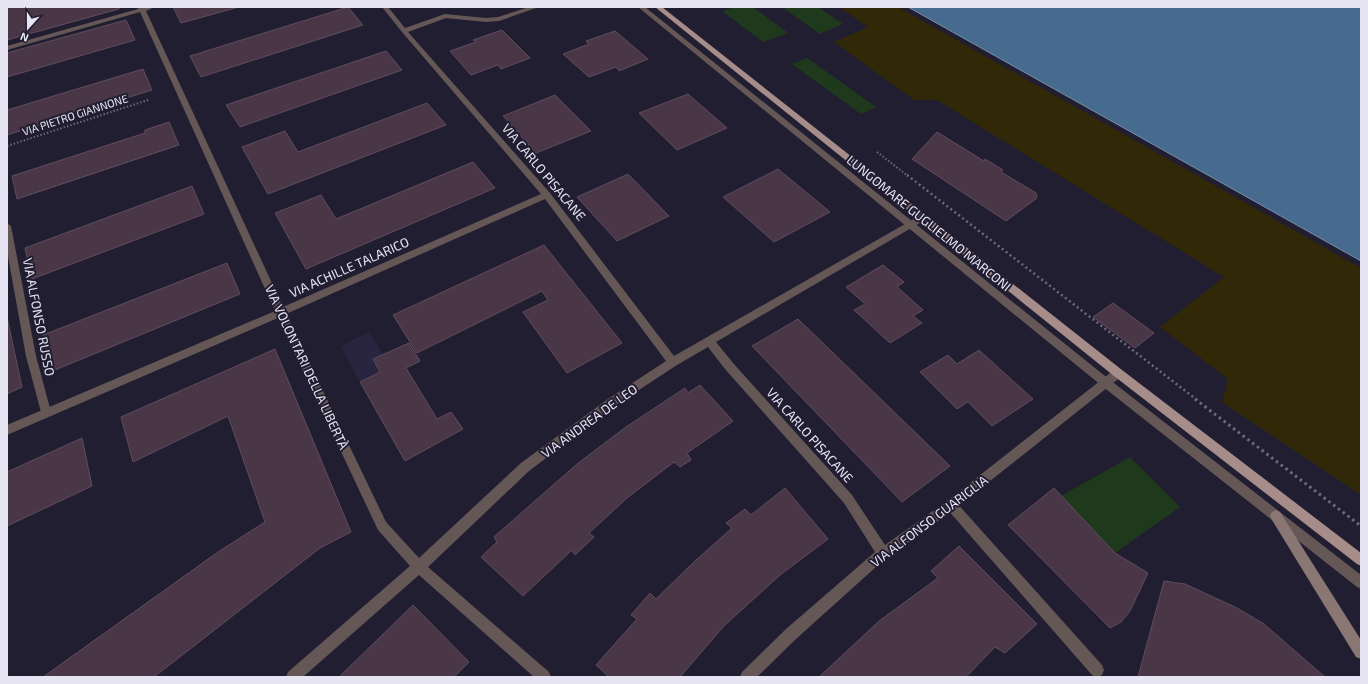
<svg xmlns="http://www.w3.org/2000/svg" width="1368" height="684" font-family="'Exo 2',sans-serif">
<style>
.built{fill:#29243f}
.green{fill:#1e391b}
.sand{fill:#302807}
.water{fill:#476b8e;stroke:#7790ac}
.building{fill:#493647;stroke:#604c5d}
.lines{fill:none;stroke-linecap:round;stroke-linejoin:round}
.path-far2{stroke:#6d6a7b;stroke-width:2;stroke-dasharray:1.5 2;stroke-linecap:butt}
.path-far1{stroke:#6d6a7b;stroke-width:2.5;stroke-dasharray:2 3;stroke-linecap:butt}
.path{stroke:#6d6a7b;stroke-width:3;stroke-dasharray:2.5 3.5;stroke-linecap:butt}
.service{fill:#645755;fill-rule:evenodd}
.pedestrian{fill:#645755;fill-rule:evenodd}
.minor{fill:#645755;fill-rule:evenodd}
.tertiary{fill:#645755;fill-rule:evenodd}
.secondary{fill:#8a7672;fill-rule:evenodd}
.primary{fill:#a78d89;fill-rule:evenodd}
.labels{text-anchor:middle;stroke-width:4;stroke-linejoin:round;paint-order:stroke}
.far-street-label{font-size:11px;fill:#e7e5f3;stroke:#221e32}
.street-label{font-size:13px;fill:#e7e5f3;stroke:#221e32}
</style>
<rect width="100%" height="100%" fill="#221e32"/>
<path class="built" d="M369,332l14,22 -10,5 7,13 -20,10 -19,-36z"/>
<g class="green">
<path d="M735,7h18l35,26 -25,9 -41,-31z"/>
<path d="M782,7h36l25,17 -23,10z"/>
<path d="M807,58l69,49 -15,7 -69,-50z"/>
<path d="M1130,457l50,50 -65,46 -54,-57z"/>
</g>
<path class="sand" d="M839,7h59l463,261v227l-139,-93 6,-23 -68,-52 64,-50 -287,-177h-23l-80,-58 34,-15z"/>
<path class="water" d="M908,7h453v254z"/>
<g class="building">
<path d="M7,7h112v2l-112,31z"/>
<path d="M173,7h66l-58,16z"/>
<path d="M348,7l15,18 -162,52 -11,-21z"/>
<path d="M126,20l9,20 -128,37v-24z"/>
<path d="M502,30l28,28 -29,11 -3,-4 -27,10 -21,-24 26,-9 -3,-2z"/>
<path d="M615,31l33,28 -29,12 -3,-4 -27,10 -26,-23 26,-10 -3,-3z"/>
<path d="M386,51l16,19 -162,57 -14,-22z"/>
<path d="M143,69l9,21 -145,45v-25z"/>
<path d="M688,94l39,34 -50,22 -38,-37z"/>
<path d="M555,95l36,36 -55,22 -33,-37z"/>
<path d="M427,103l19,22 -178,69 -26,-47 43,-16 13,21z"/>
<path d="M169,122l10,23 -162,54 -5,-23 133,-43v-3z"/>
<path d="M937,132l47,29 1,-2 18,11 -2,2 35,21 1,5 -31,23 -94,-62z"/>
<path d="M473,162l22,26 -189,81 -31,-56 46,-18 15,24z"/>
<path d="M778,169l52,43 -56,30 -51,-45z"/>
<path d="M628,174l41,42 -52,25 -40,-44z"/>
<path d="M192,186l12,28 -172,65 -7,-31z"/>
<path d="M544,245l78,98 -55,30 -44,-61 25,-12 -6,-9 -125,62 -24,-38z"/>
<path d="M227,263l13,31 -190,78 -7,-37z"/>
<path d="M883,265l21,17 -7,5 26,23 -10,6 9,7 -32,20 -36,-33 11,-6 -19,-17z"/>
<path d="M1113,303l41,30 -19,15 -42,-31z"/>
<path d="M7,317l15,70 -15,7z"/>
<path d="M798,319l152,147 -48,36 -150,-156z"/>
<path d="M409,343l11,18 -14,7 31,51 14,-7 12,17 -58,32 -45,-79 20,-10 -7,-13z"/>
<path d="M275,349l76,183 -31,16 -166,129h-111l175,-125 47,-30 -37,-106 -95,46 -12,-45z"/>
<path d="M979,350l54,49 -41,27 -24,-24 -11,7 -37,-37 28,-17 9,9z"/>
<path d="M700,385l33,36 -46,32 4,7 -11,7 -6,-5 -47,36 -38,35 5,4 -19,18 -3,-5 -49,46 -42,-39 16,-15 -3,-5 83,-73 49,-37 59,-39 3,5z"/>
<path d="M82,438l10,48 -85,40v-54z"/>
<path d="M785,488l43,51 -48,36 -56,51 -44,51h-71l-13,-12 41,-46 -6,-4 19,-22 6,6 40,-39 36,-32 -6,-5 19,-14 6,6z"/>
<path d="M1054,488l61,65 33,20 -18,38 -9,11 -11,6 -102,-103z"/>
<path d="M959,546l78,78 -32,29 -10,-6 -29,30h-147l60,-56 59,-43 -7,-7z"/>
<path d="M1164,581l21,3 52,24 27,16 61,53h-187z"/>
<path d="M413,605l56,57 -15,15h-115z"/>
</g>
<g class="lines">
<g class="path-far2">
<path d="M7,146l141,-46"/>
<path d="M877,152l31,24"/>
</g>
<path class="path-far1" d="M907,175l290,225"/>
<path class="path" d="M1195,399l166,127"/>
<g class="service">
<path d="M7,223l4,3 25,130 -1,3 -4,1 -4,-1 -1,-3 -19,-105z"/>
<path d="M951,500l4,1 147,164 2,5 -2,5 -5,2 -5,-2 -145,-166 -2,-4 2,-4z"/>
</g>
<path class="pedestrian" d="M31,352l4,1 1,3 15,56 -1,3 -4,2 -4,-2 -1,-3 -15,-56 1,-3z"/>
<path class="minor" d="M138,7h17l-9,4 137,296 258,-113 -139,-162 -20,-25h6l17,21 40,-14 41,4 12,-1 31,-10h10l-40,14 -13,1 -40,-4 -38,14 142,161 124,163 245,-140h6l1,2 -1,2 -209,122 17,21 119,132 33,50 62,-44 167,-131 4,-1 4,1 1,3 -1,3 -167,133 -68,48 -91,82 -39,38h-17l2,-5 44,-43 89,-77 -31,-49 -119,-134 -17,-22 -31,18 -61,40 -87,66 -101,96 121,105 2,5h-17l-115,-102 -116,102h-17l2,-5 122,-106 -32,-36 -100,-212 -271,117v-10l268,-114 -135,-299 -133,38v-4l131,-37zM545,199l121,162 -58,38 -87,64 -102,95 -33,-36 -100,-208z"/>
<path class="tertiary" d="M638,7h7l465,373 251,195v14l-4,-2 -255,-201z"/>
<path class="secondary" d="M1276,510l4,2 81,128v19l-5,-2 -84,-137 -2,-4 2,-4z"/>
<path class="primary" d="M655,7h7l460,363 239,183v13l-4,-2 -243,-188z"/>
</g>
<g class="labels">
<g class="far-street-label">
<text transform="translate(75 115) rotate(-18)" y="4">VIA PIETRO GIANNONE</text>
</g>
<g class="street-label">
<text transform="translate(544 172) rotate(50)" y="5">VIA CARLO PISACANE</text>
<text transform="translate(929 223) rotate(39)" y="5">LUNGOMARE GUGLIELMO MARCONI</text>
<text transform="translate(349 267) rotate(-24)" y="5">VIA ACHILLE TALARICO</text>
<text transform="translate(39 317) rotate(79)" y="5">VIA ALFONSO RUSSO</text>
<text transform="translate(307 367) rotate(65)" y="5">VIA VOLONTARI DELLA LIBERTÀ</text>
<text transform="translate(589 421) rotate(-36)" y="5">VIA ANDREA DE LEO</text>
<text transform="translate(810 435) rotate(48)" y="5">VIA CARLO PISACANE</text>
<text transform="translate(929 521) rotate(-37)" y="5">VIA ALFONSO GUARIGLIA</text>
</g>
</g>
<rect width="1368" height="684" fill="none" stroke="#e7e5f3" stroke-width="16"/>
<g transform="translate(28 28) rotate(201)" stroke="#221e32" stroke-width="3" paint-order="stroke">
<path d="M0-3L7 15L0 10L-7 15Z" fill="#e7e5f3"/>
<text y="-6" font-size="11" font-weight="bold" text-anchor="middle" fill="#e7e5f3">N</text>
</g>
</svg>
